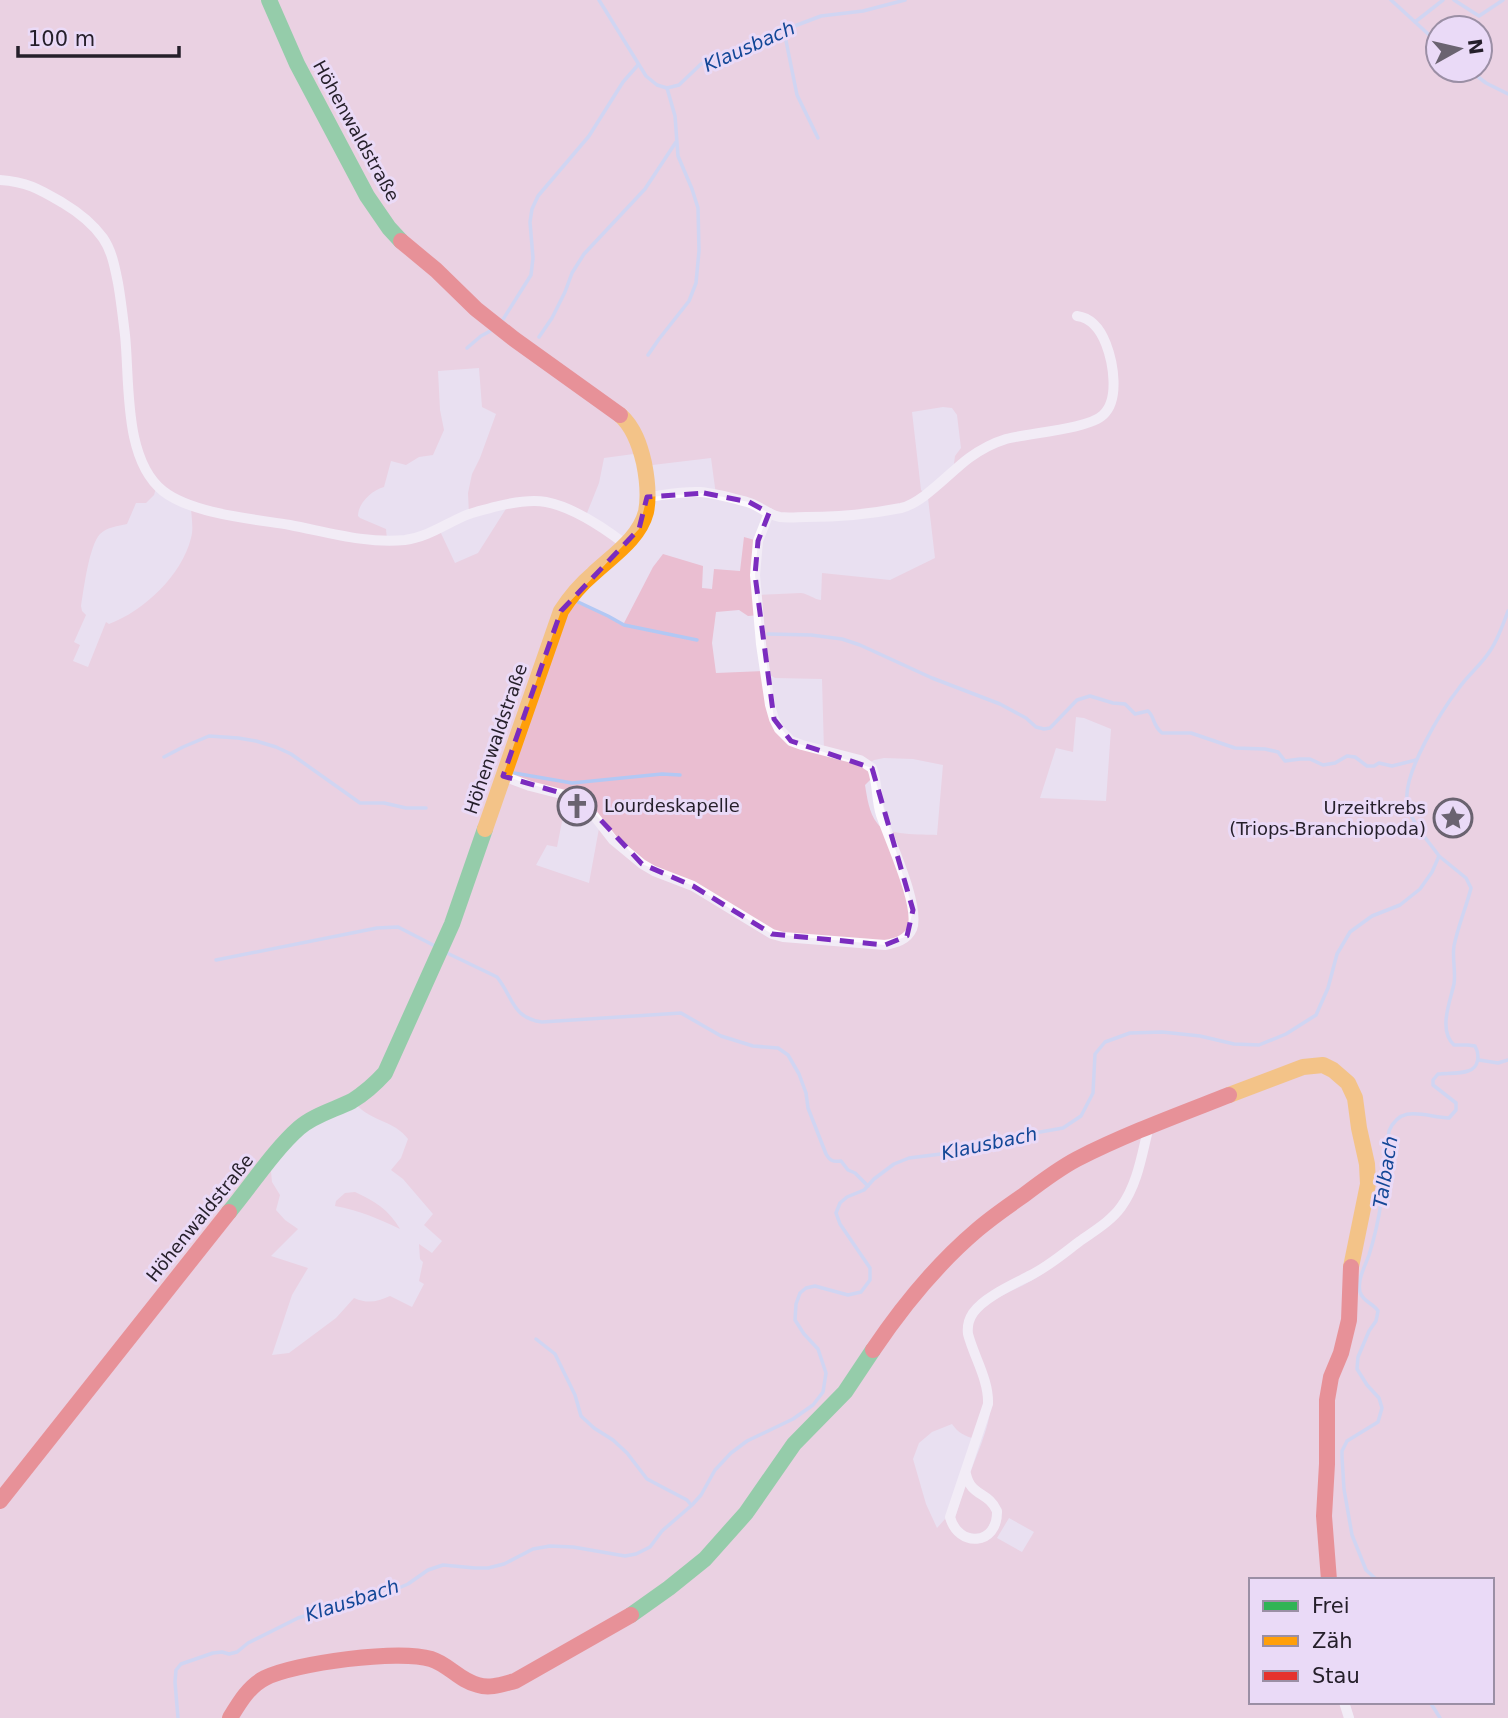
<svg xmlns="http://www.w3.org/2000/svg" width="1508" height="1718" font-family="'DejaVu Sans',sans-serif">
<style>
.green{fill:#eabed1;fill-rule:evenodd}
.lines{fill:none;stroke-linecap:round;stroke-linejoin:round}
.stream{stroke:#b2c8f4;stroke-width:3.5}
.street{stroke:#fcfafd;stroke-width:10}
.fast{stroke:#30b455;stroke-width:16}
.slow{stroke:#ff9f0a;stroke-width:16}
.jam{stroke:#e5322d;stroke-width:16}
.marked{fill:none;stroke:#7b2cbf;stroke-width:5;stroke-dasharray:14 9;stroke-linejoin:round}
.labels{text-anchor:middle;stroke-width:6;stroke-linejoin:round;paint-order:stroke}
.street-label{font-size:18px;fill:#251f2a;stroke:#eadaf7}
.poi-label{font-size:18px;fill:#251f2a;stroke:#eadaf7;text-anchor:start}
.water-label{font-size:19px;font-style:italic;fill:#134797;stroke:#eadaf7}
</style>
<rect width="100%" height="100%" fill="#e9e0f1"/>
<g class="green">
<path d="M0,0h1508v1718h-154l-5,-16h143v-122h-160l-3,-72 2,-54 -7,2 -4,56 5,68h-74v122h88l7,16h-1346zM1438,28h42v42h-42zM479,368l3,39 14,7 -16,44 -8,16 -4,19 1,21 40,-10 -31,49 -23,10 -16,-34c-17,9 -34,12 -52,11l-1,-11 -26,-11 -2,-2c0,-13 14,-26 26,-29l7,-26 15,4 13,-8 14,-2 11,-25 -4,-20 -2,-39zM943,407l9,1 5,7 4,33 -6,8 -2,15 -28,23 -4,-4 -9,-78zM641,453l3,13 67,-8 5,37 33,7 20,11 12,4h44l75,-9 12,-3 13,-10 3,3 7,60 -45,22 -68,-7 -1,27c-8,-1 -12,-6 -20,-7l-44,2 -2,-20 3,-34 -14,-4 -4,34 -26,-2 -2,20 -10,-1 1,-22 -40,-12 -10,13 -30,58 -15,-9 -39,-18 19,-21 37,-33 -40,-26 14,-35 5,-25zM157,485l14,10 20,10c0,11 3,23 0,33 -9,37 -47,73 -82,86l-3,-2 -18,45 -15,-6 7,-16 -6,-3 12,-27 -4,-4 -1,-5c3,-18 8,-60 19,-72 7,-7 18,-8 27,-10l9,-21h10l8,-8zM739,610l9,6 11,-1 6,56 -49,2 -4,-30 4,-31zM765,672l10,6 47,1 2,72c-11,-3 -23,-4 -32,-10 -23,-12 -24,-47 -27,-69zM1076,717l8,1 27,11 -5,72 -66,-3 16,-50 17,4zM884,758l29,1 30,6 -6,70c-15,-1 -52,1 -60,-12 -8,-10 -10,-26 -12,-38l9,-9 -2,-8 -4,-4 6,-4zM567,796c18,3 23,13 33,27l-11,60 -53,-18 11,-20 10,2zM1291,1069l14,1 -153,57c-6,25 -11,54 -24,76 -11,19 -31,30 -48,42 -17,13 -32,27 -51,37 -17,10 -42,17 -53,35 -13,18 10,50 14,70 6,27 -11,61 -20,87l1,8c10,8 23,14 28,26 9,18 -11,38 -30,33 -11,-3 -17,-14 -24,-22l-8,9 -11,-24 -13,-45 6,-16 13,-11 20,-8c6,9 13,12 23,15 4,-13 12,-28 11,-41 -2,-24 -29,-61 -18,-82 10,-19 34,-30 51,-39 32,-17 92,-54 108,-86 10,-20 14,-45 19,-67zM353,1100c13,21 42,20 55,39l-7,19 -10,12 12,9 30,35 -9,11 18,16 -10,12 -13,-9 1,15 3,3 -4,19 5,3 -12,23 -22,-11c-13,6 -22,8 -36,2l-18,20 -47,35 -17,2 20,-60 16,-27 -37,-12 27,-27 -13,-9 -9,-10 4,-15 -8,-13 -2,-21 30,-34 27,-15zM1352,1100l8,2 11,58 -7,1 -11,-40zM1009,1518l25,14 -12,20 -25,-14z"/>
<path d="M355,1192c20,9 34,18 45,37 -21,-10 -41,-19 -65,-23l1,-5 9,-8z"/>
<path d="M965,1485l21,16 9,13 -10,19c-16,2 -22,2 -31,-12z"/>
</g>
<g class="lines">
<g class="stream">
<path d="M599,0l47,76 11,9 10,3 12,-3 22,-21 42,-14 15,-9 26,-11 37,-14 42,-5 42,-11"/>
<path d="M1391,0l47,43"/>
<path d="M1454,0l25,16 24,-16"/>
<path d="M1415,22l28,-22"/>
<path d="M784,31l13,64 21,43"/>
<path d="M1469,70l17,13 22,11"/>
<path d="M502,321l29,-46 2,-17 -3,-36 2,-13 6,-13 51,-60 34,-54 15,-17"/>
<path d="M539,337l13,-19 13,-26 7,-19 12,-19 61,-65 31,-47"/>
<path d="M467,348l14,-12 13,-7"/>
<path d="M648,355l11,-16 30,-38 7,-18 3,-32 -1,-43 -6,-19 -14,-33 -3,-40 -8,-28"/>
<path d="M576,601l32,15 16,9 73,15"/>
<path d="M768,634l43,1 31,4 18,6 72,33 68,26 26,14 10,9 8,2 6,-1 27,-28 13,-4 23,7 12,1 10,10 13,-3c7,6 4,14 14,22h29l44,15 30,1 13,3 7,9 15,-2h10l13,6 12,-2 12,-7 8,1 12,9h7l5,-3 13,3 24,-6"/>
<path d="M164,757l19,-10 26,-11 29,2 18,3 20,6 15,7 69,49h24l22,5h20"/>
<path d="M514,773l58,10 90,-9 18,1"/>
<path d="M447,953l50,24c16,20 15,41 45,45l139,-9 40,23 32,10 25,2 10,7 11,19 7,19 2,15 18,46c4,7 7,8 15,7l7,9 7,3 13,13"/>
<path d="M216,960l161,-32 21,-1 39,20"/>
<path d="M1479,1060l19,3 10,-3"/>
<path d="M536,1339l19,15 20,41 6,21 13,12 19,12 14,13 20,26 40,21 4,5"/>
<path d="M1377,1580l-11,-10 -14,-35 -8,-46 -2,-32v-6l5,-10 31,-19 4,-14 -3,-10 -12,-13 -10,-16 1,-12 11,-26 7,-10 2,-10c-5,-8 -15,-9 -18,-19 -3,-12 5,-26 9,-37 13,-40 16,-82 20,-124 12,-28 36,-14 60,-13l7,-8v-7l-23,-18v-5l5,-6c8,-1 22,0 30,-3 11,-3 12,-16 7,-25l-7,-1h-14c-16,-15 -4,-43 0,-61 2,-12 -2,-26 0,-38 4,-20 12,-38 17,-58l-5,-10 -27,-22"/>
<path d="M1430,1702l10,16"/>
<path d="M178,1718l-3,-36 1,-12 5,-6 32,-11 9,-1 7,2 8,-2 11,-9 50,-25 70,-22 26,-6 14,-6 20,-14 15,-5 32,3h13l16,-4 29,-15 17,-3 23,1 52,9 11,-2 14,-7 12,-16 30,-26 9,-10 14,-25 16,-17 16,-12 46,-22 20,-14 10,-13 3,-19 -8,-24 -14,-15 -9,-14 1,-16 4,-11 6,-5 9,-2 33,9 13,-3 9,-12v-12l-30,-44 -4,-11 4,-10 7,-6 17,-7 10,-11 20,-15 15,-6 56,-7 35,-12 63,-11 18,-12 12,-23 2,-39 10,-12 25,-9 32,-1 38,4 34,8 25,1 27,-11 30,-19 12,-27 9,-34 13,-22 22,-16 28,-11 20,-16 12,-17 7,-16c-12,-17 -30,-35 -32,-56 -3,-28 34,-89 52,-112 9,-13 22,-23 31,-37 8,-12 13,-26 18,-40"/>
</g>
<g class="street">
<path d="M0,180c28,2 39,9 63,23 15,9 30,21 40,35 9,13 12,30 15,45 3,17 5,35 7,52 5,46 -2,124 38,156 29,23 91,28 127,34 37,7 77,19 115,15 22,-3 39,-15 59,-24 9,-4 20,-6 30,-9 16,-4 35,-8 52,-5 26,5 58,26 79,42"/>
<path d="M647,497c17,-2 35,-6 53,-5 15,1 32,6 47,10 12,3 21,13 33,15 9,1 18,0 26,0 32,0 65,-3 95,-9 22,-5 49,-36 68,-50 11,-8 24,-15 37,-19 22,-6 83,-10 97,-24 17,-15 10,-53 3,-71 -5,-13 -14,-26 -29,-28"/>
<path d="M503,776l27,10 51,13 32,41 29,24 12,7 39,15 79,48 11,3 102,8c11,-2 22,-5 27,-16 9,-22 -23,-90 -31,-114 -5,-15 -3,-32 -9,-47l-12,-8 -58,-15 -11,-4 -12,-12 -5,-10 -4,-14 -9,-61 -6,-69 3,-34 11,-28"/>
<path d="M966,1474c5,23 22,17 31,37 1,35 -39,37 -47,6l38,-113c1,-24 -14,-47 -20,-70 -1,-8 1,-15 5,-21 11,-16 41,-29 58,-38 18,-9 33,-22 49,-34 14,-10 31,-20 41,-34 17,-23 21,-54 28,-81"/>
<path d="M1344,1702l5,16"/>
</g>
<g class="fast">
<path d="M269,0l28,64 70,132 22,32 12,13"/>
<path d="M229,1212c21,-25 45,-62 70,-84 15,-13 35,-18 53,-27 13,-8 23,-17 33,-28l67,-149 33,-95"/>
<path d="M631,1615l38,-27 36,-29 41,-46 48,-69 51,-52 28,-42"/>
</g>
<g class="slow">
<path d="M485,829l76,-218c9,-14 19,-26 32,-37 19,-18 46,-35 53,-62 3,-15 1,-34 -2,-49 -4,-17 -10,-36 -24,-48"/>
<path d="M1229,1095l74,-28 20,-2 10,5 15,13 7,15 4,30 8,36 1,20 -17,83"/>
</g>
<g class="jam">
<path d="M401,241l35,29 40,39 38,30 106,76"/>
<path d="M873,1350c29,-43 64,-86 104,-120 15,-13 31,-24 47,-35 17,-13 34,-26 53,-36 49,-25 101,-44 152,-64"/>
<path d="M0,1501l229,-289"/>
<path d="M1329,1580l-5,-64 3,-52v-64l4,-23 10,-24 8,-33 2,-53"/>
<path d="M230,1718c9,-15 19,-32 35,-40 30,-15 134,-29 166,-19 17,5 29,22 47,26 12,4 25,-1 37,-4l116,-66"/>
</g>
</g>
<path d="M0 0H1508V1718H0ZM704,493l45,9 20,11 -11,28 -3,34 19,144 17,22 81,27 41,142 -6,26 -22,9 -113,-11 -79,-48 -51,-22 -61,-65 -78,-23 58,-165 78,-82 8,-32z" fill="#e9e0f1" fill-opacity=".55" fill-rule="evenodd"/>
<path class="marked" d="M704,493l45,9 20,11 -11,28 -3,34 19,144 17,22 81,27 41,142 -6,26 -22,9 -113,-11 -79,-48 -51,-22 -61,-65 -78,-23 58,-165 78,-82 8,-32z"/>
<defs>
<symbol id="church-ring" viewBox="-11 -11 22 22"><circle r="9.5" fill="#eadaf7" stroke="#6a6370" stroke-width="1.5"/><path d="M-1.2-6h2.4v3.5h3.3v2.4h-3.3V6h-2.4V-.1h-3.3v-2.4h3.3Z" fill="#6a6370"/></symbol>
<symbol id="sight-ring" viewBox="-11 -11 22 22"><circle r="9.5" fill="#eadaf7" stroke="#6a6370" stroke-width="1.5"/><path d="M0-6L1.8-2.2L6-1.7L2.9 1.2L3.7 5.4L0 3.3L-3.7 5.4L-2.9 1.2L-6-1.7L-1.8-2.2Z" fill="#6a6370"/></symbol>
</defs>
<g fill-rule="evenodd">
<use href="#church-ring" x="555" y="784" width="44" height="44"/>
<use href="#sight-ring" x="1431" y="796" width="44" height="44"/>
</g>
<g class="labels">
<g class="street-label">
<text transform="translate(356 131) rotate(61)" y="6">Höhenwaldstraße</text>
<text transform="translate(496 739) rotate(-71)" y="6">Höhenwaldstraße</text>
<text transform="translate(200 1218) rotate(-51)" y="6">Höhenwaldstraße</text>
</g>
<g class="poi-label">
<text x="604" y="812">Lourdeskapelle</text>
<text x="1426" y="814" text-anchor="end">Urzeitkrebs<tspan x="1426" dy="21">(Triops-Branchiopoda)</tspan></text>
</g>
<g class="water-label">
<text transform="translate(749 46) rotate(-24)" y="7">Klausbach</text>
<text transform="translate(989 1143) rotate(-12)" y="7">Klausbach</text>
<text transform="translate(1385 1172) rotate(-81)" y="7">Talbach</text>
<text transform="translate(352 1600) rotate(-18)" y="7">Klausbach</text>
</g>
</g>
<rect x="1249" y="1578" width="245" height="126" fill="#eadaf7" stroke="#9b8fa5" stroke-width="2"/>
<rect x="1263" y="1601" width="35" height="10" fill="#30b455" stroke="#9b8fa5" stroke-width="2"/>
<text x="1312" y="1613" font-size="21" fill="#251f2a">Frei</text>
<rect x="1263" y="1636" width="35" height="10" fill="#ff9f0a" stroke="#9b8fa5" stroke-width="2"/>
<text x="1312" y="1648" font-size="21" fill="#251f2a">Zäh</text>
<rect x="1263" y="1671" width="35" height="10" fill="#e5322d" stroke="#9b8fa5" stroke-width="2"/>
<text x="1312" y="1683" font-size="21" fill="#251f2a">Stau</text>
<g transform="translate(1459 49) rotate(82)"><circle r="33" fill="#eadaf7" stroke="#9b8fa5" stroke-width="2"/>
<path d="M0-5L12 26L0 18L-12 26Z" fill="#6a6370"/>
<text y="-10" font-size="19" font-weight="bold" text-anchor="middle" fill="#251f2a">N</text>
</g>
<path d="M18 46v10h161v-10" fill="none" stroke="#251f2a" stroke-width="3.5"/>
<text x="28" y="46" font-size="21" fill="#251f2a" stroke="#eadaf7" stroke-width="5" paint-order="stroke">100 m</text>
</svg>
